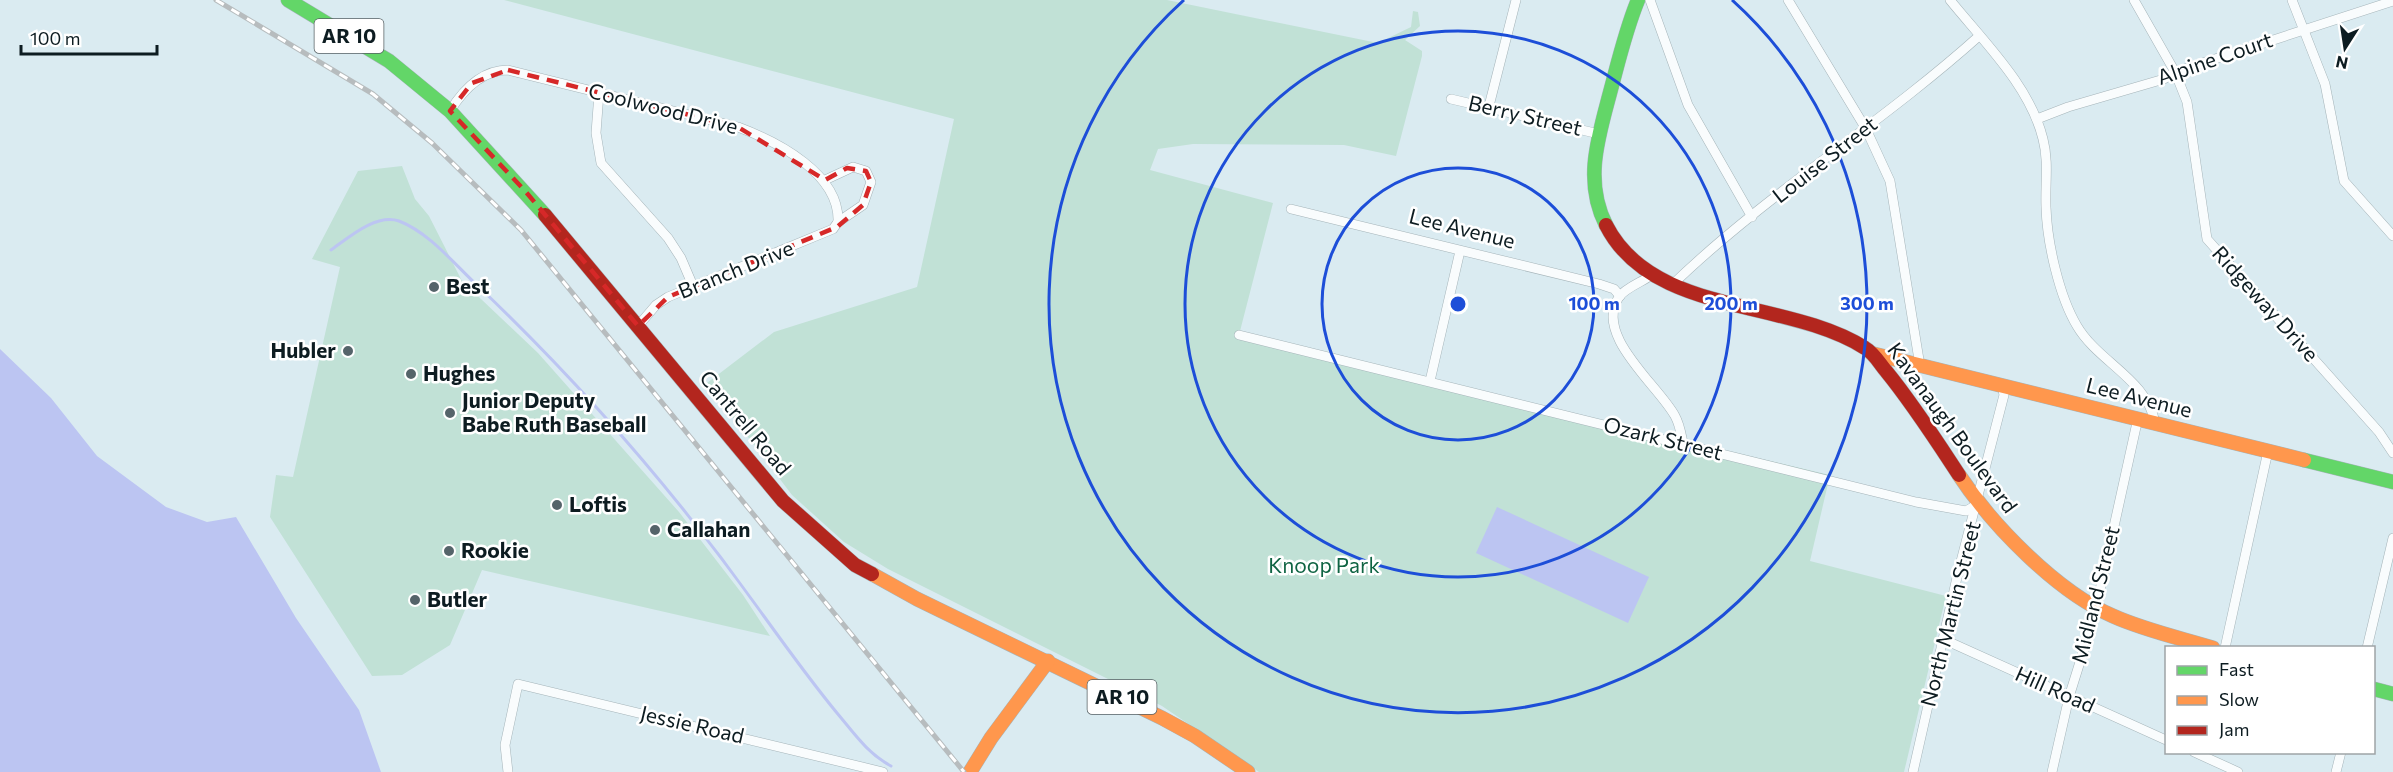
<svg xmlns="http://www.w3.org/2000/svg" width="2393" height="772" font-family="Commissioner,sans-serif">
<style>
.green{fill:#c1e1d6}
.water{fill:#bcc5f2}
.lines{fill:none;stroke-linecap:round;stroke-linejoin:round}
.stream{stroke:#bcc5f2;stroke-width:3}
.street-casing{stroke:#a5b4b9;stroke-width:10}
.fast-casing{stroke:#a5b4b9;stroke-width:15}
.slow-casing{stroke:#a5b4b9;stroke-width:15}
.jam-casing{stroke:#a5b4b9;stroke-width:15}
.street{stroke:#f9fcfd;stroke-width:9}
.fast{stroke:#63d668;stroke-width:14}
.slow{stroke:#ff974d;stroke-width:14}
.jam{stroke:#b3261e;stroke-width:14}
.rail-casing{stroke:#b7bcbe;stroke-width:5}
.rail{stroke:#fff;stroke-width:3;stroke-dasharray:9;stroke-linecap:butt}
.marked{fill:none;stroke:#d62828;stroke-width:4.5;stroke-dasharray:12 8;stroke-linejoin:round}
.ring{fill:none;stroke:#1d4ed8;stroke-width:3}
.poi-dot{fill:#55646a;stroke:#fff;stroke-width:2}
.labels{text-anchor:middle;stroke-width:5;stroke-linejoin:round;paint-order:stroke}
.shield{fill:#fff;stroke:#566064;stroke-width:1.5}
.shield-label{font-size:20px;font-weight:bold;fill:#0d1c21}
.street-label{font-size:21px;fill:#0d1c21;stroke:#fff}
.poi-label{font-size:21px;font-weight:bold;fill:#0d1c21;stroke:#fff;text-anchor:start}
.park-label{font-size:21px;fill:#0f6443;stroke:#fff}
.centre{fill:#1d4ed8;stroke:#fff;stroke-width:3}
.ring-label{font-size:18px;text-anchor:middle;font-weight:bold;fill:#1d4ed8;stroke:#fff;stroke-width:5;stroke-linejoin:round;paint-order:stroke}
</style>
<rect width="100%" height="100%" fill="#daebf1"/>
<g class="green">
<path d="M504,0h663l211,43 33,-16 2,-16 5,1 2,14 -15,14 17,11v5l-26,100 -52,-11 -151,-1 -35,5 -8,21 123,33 -34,132 591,140 -20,86 136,35 -42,176h-645l-97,-66 -274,-137 -44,-27 -52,-47 -85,-112 67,-51 143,-45 37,-168z"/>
<path d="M402,166l13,33 14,17 33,65 76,72 141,159 64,83 27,41 -288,-66 -32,75 -48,30 -30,1 -102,-159 6,-42 17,2 47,-210 -28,-8 46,-88z"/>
</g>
<g class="water">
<path d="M0,349l51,49 46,58 69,51 41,15 29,-5 60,101 63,92 22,62h-381z"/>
<path d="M1497,507l152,70 -21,46 -152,-70z"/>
</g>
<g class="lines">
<path class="stream" d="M331,250c17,-12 45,-37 68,-29 31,12 56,44 80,66 104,99 196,205 279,321 26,36 51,71 79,105 17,20 30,40 54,53"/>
<defs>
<g id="street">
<path d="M1650,0l38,105 64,112"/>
<path d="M1788,0l78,129 24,52 30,185"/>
<path d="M1950,0c34,42 80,86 93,139 6,23 2,45 3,68 1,35 13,89 31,119 21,36 71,54 78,97"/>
<path d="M2134,0l41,72 12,30 20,137 172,193 14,21"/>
<path d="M2292,0l33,84 19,97 49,55"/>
<path d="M599,93l-3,40 5,30 67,75 13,20 12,28"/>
<path d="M1451,99l148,35"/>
<path d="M1489,106l27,-106"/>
<path d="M450,111c13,-21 31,-41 58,-41l230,57c40,15 102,47 100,95"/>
<path d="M2037,119l31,-12 96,-28 11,-7 218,-71"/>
<path d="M1291,209l308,75 15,5 6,7"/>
<path d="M1650,276c-8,6 -25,12 -31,21 -26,38 40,89 56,119 5,9 6,18 8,27"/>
<path d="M1671,286c95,-92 210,-162 308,-250"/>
<path d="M638,326l18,-21 12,-8 165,-68 5,-7 25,-17 8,-23 -5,-11 -13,-4 -28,13"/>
<path d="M1239,335l677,167 50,9 12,-7"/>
<path d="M1430,381l30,-130"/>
<path d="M1945,640l221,100"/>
<path d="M2225,648l43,-197"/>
<path d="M2367,648l26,-110"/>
<path d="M2194,752l44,20"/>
<path d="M508,772l-3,-27 13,-61 365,88"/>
<path d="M1913,772l45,-199 46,-178 -2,-10"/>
<path d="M2052,772l17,-75 25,-80 44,-199"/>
<path d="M2336,772l5,-20"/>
</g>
<g id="fast">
<path d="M288,0l101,61 61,50 95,104"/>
<path d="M1606,225c-23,-45 -7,-90 5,-136 8,-30 15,-60 27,-89"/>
<path d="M2304,460l89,22"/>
<path d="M2374,689l19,5"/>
</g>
<g id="slow">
<path d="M1874,354l430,106"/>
<path d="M1959,475c33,50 98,117 154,141 31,14 67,22 100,32"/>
<path d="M872,574l45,25 245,119 33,18 53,36"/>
<path d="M970,772l21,-34 57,-77"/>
</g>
<g id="jam">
<path d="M545,215l238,286 72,64 17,9"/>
<path d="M1606,225c46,91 180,73 259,123 9,5 15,16 21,23 27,33 50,69 73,104"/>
</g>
</defs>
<use href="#street" class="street-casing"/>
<use href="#fast" class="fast-casing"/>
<use href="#slow" class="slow-casing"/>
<use href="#jam" class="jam-casing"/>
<use href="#street" class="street"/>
<use href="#fast" class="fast"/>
<use href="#slow" class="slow"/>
<use href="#jam" class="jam"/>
<defs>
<path id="rail" d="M216,0l157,94 59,49 89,87 443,542"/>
</defs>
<use href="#rail" class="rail-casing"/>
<use href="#rail" class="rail"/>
</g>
<path class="marked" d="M508,70l230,57 87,53 22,-12 19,3 5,11 -8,23 -26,22 -169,70 -30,29 -112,-134 -76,-81 22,-28z"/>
<g class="ring">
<circle cx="1458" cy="304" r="136"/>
<circle cx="1458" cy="304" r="273"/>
<path d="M1732 0A409 409 0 1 1 1184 0"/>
</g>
<g class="poi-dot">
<circle cx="434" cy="287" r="6"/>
<circle cx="348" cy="351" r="6"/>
<circle cx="411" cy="374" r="6"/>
<circle cx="450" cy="413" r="6"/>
<circle cx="557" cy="505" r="6"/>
<circle cx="655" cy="530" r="6"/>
<circle cx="449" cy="551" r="6"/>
<circle cx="415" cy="600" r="6"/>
</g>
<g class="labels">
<g class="shield">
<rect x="314.5" y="19" width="69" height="34" rx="4.5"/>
<rect x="1087.5" y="680" width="69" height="34" rx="4.5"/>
</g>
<g class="shield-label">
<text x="349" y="43">AR 10</text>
<text x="1122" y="704">AR 10</text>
</g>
<g class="street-label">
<text transform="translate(2215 59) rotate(-19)" y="7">Alpine Court</text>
<text transform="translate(663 109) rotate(14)" y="7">Coolwood Drive</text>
<text transform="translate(1525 116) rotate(13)" y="7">Berry Street</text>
<text transform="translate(1825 160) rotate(-38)" y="7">Louise Street</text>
<text transform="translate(1462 229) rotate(14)" y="7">Lee Avenue</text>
<text transform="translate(736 270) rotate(-22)" y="7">Branch Drive</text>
<text transform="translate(2265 304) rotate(48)" y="7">Ridgeway Drive</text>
<text transform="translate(2139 398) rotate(14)" y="7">Lee Avenue</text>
<text transform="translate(745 423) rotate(50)" y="7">Cantrell Road</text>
<text transform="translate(1952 428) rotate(54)" y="7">Kavanaugh Boulevard</text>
<text transform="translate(1663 439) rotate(14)" y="7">Ozark Street</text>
<text transform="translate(2096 595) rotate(-76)" y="7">Midland Street</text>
<text transform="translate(1951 614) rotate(-76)" y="7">North Martin Street</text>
<text transform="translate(2055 690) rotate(24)" y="7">Hill Road</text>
<text transform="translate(692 725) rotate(13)" y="7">Jessie Road</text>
</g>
<g class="poi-label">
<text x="446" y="294">Best</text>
<text x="336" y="358" text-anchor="end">Hubler</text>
<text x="423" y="381">Hughes</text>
<text x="462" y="408">Junior Deputy<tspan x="462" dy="24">Babe Ruth Baseball</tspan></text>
<text x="569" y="512">Loftis</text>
<text x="667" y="537">Callahan</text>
<text x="461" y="558">Rookie</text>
<text x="427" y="607">Butler</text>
</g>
<g class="park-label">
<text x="1324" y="573">Knoop Park</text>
</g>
</g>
<circle cx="1458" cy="304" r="9" class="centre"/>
<g class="ring-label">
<text x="1594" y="310">100 m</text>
<text x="1731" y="310">200 m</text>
<text x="1867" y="310">300 m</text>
</g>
<rect x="2165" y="646" width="210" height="108" fill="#ffffff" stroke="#9ea4a6" stroke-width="1.5"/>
<rect x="2177" y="666" width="30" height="9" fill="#63d668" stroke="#9ea4a6" stroke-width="1.5"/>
<text x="2219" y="676" font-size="18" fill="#0d1c21">Fast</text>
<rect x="2177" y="696" width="30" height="9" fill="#ff974d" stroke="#9ea4a6" stroke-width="1.5"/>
<text x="2219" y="706" font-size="18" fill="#0d1c21">Slow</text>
<rect x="2177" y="726" width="30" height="9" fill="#b3261e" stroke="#9ea4a6" stroke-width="1.5"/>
<text x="2219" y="736" font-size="18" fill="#0d1c21">Jam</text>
<g transform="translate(2345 48) rotate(192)" stroke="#ffffff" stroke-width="4.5" paint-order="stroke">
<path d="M0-4.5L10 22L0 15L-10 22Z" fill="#0d1c21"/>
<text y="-9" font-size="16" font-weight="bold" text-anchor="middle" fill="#0d1c21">N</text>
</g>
<path d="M21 45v9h136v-9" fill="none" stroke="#0d1c21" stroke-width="3"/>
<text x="30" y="45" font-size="18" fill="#0d1c21" stroke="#ffffff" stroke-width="4.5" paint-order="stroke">100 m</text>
</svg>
